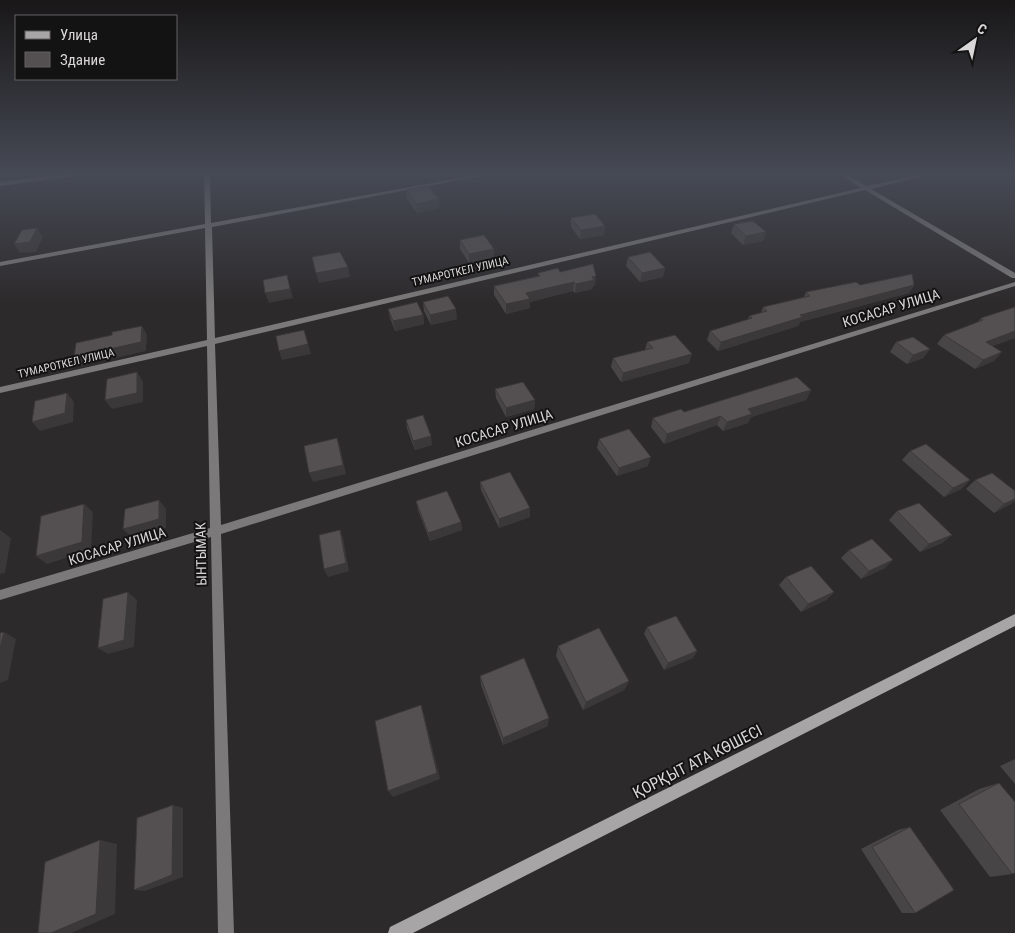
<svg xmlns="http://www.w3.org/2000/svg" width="1015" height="933" font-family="'Roboto Condensed',sans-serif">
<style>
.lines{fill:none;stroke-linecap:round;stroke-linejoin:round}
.street{fill:#7b7979;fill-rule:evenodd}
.secondary{fill:#a8a5a6;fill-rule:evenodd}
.wall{fill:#484546}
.shaded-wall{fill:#3b3839}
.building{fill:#545051;stroke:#3b3839}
.labels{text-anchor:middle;stroke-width:4;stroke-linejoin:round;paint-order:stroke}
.far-street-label{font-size:11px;fill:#dad7d8;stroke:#141313}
.street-label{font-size:14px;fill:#dad7d8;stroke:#141313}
.near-street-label{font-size:16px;fill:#dad7d8;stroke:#141313}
</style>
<rect width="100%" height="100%" fill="#2d2a2b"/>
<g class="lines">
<g class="street">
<path d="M64,174h13l-3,2 -74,10v-4z"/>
<path d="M204,174h6l1,49 271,-49h10l-280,53 3,111 646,-150 -22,-14h6l22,12 54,-12h8l-1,1 -57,14 144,84v5h-3l-147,-88 -650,154 6,181 794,-243v4l-794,248 13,399h-16l-7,-396 -211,63v-10l210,-62 -3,-182 -207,47v-6l207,-47 -2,-112 -205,38v-4l205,-38z"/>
</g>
<path class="secondary" d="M1015,614v12l-602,307h-25l2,-6z"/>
</g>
<g class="wall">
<path d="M406,190l34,18 -23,5 -10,-14z"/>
<path d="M571,218l34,8 -1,9 -24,4 -9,-12z"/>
<path d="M734,224l32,8 -3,9 -20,4 -12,-12z"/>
<path d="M460,240l34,18 -25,5 -9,-14z"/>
<path d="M628,257l37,11 -2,9 -23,5 -14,-16z"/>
<path d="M560,272l35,13 -2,1 -1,3 -17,4 -2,-2 -43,11v6l-24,6 -12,-19v-9l44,-10v-3z"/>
<path d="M860,285h54l-5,8 -109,29 -2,4 -80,25 -11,-11 3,-9 38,-11 1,-4 12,-3 2,-6 41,-10 2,-5z"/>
<path d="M423,302l34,17 -26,6 -7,-14z"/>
<path d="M1015,307v31l-23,8 2,15 -19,8 -38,-25 7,-9 34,-13 3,-4z"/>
<path d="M388,309l35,6 1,9 -29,7 -5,-13z"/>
<path d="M647,342l42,21 -68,19 -10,-15 2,-9 32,-8z"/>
<path d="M896,342l34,7 -7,9 -16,6 -17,-12z"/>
<path d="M495,389l40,11 -1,9 -28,8 -10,-19z"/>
<path d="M811,390l-5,10 -55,17 -3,6 -25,8 -6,-6 -53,19 -13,-17 2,-9z"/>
<path d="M406,420l26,25 -17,5 -8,-21z"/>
<path d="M599,439l49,27 -31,10 -20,-28z"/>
<path d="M910,451l60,29 -9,9 -17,8 -42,-37z"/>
<path d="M975,480l36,24 -17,9 -28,-24z"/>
<path d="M480,482l50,35 -31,11 -18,-38z"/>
<path d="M416,501l45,21 1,8 -32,11 -12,-31z"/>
<path d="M897,511l55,24 -10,8 -22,9 -31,-32z"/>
<path d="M849,550l36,18 -24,11 -20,-21z"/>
<path d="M786,577l48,15 -8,8 -25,12 -22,-27z"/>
<path d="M647,627l50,24 -4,7 -29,12 -20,-36z"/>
<path d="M558,646l71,35 -5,9 -41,20 -27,-54z"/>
<path d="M480,676l68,50 -45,19 -22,-60z"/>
<path d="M1015,759v25l-15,-18z"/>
<path d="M999,783l13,91 -22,3 -50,-67 39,-21z"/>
<path d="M910,827l5,86h-13l-41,-64 37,-19z"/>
</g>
<g class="shaded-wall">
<path d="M0,174h3l-3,6z"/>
<path d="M439,199l1,9 -23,5 -1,-9z"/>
<path d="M605,226l-1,9 -24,4 1,-9z"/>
<path d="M37,228l6,9 -7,15 -16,1 -6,-9z"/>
<path d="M766,232l-3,9 -20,4 3,-9z"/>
<path d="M494,249v9l-25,5v-9z"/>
<path d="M348,267l2,10 -31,6 -3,-10z"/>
<path d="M665,268l-2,9 -23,5 2,-9z"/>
<path d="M287,275l6,23 -24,5 -4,-10z"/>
<path d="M596,276l-1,9 -2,1 -1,3 -17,4 1,-9z"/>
<path d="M574,282l-1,9 -43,11v6l-24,6v-10l20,-11z"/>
<path d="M914,285l-5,8 -109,29 -2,4 -80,25 3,-9 79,-27z"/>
<path d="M456,309l1,10 -26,6 -1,-10z"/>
<path d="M423,315l1,9 -29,7 -2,-10z"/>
<path d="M142,326l5,9 -1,16 -65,15 -7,-9z"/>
<path d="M304,330l7,24 -29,6 -3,-9z"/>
<path d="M1015,331v7l-37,13 8,-9z"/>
<path d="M930,349l-7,9 -16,6 6,-9z"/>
<path d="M1002,352l-8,9 -19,8 8,-9z"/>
<path d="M692,354l-3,9 -68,19 2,-9z"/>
<path d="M137,372l6,10v20l-31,7 -7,-9z"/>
<path d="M811,390l-5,10 -55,17 -3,6 -25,8 4,-9 21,-13z"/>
<path d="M67,393l7,9 -1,20 -33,9 -8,-9z"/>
<path d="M535,400l-1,9 -28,8v-9z"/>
<path d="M721,416l-4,9 -53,19 3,-10z"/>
<path d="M431,436l1,9 -17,5 -2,-9z"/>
<path d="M337,438l3,9 6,27 -33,8 -4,-9z"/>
<path d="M651,457l-3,9 -31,10 2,-8z"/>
<path d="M970,480l-9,9 -17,8 9,-9z"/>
<path d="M1015,499v2l-4,3 -17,9 10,-9z"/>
<path d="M159,500l7,9v19l-35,9 -8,-8z"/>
<path d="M84,504l9,8 -2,38 -44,14 -11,-8z"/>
<path d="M530,508v9l-31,11v-9z"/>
<path d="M461,522l1,8 -32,11 -2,-8z"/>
<path d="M0,530l11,8 -6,35 -5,1z"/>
<path d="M340,530l3,8 6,33 -21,6 -4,-8z"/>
<path d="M952,535l-10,8 -22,9 9,-8z"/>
<path d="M893,560l-8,8 -24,11 8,-8z"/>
<path d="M128,592l9,8 -3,47 -26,7 -10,-6z"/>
<path d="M834,592l-8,8 -25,12 7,-8z"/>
<path d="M4,632l12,7 -8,41 -8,3v-33z"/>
<path d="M697,651l-4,7 -29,12 4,-7z"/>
<path d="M629,681l-5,9 -41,20 3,-8z"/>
<path d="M421,705l3,9 16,65 -47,18 -5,-6z"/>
<path d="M549,718l-1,8 -45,19v-7z"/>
<path d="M173,805l10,3v69l-38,14 -11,-1z"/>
<path d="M100,840l17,4 -2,70 -44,19h-20z"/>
</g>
<g class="building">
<path d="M428,186l11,13 -23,5 -10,-14z"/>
<path d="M595,214l10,12 -24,4 -10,-12z"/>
<path d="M753,221l13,11 -20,4 -12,-12z"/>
<path d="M37,228l-7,14 -16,2 8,-14z"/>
<path d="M484,235l10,14 -25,5 -9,-14z"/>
<path d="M340,252l8,15 -32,6 -4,-16z"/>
<path d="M650,252l15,16 -23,5 -14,-16z"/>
<path d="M593,264l3,12 -4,1 2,3 -18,4 -2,-2 -48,11 4,6 -24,5 -12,-18 46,-10 -2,-3 20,-5 2,4z"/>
<path d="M912,274l2,11 -114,30 3,2 -82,25 -11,-11 42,-13 -3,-2 18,-5 -4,-4 47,-11 -4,-4 50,-10 4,3z"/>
<path d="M287,275l3,14 -25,4 -2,-13z"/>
<path d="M448,296l8,13 -26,6 -7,-13z"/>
<path d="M417,302l6,13 -30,6 -5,-12z"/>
<path d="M1015,307v24l-29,11 16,10 -19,8 -39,-25 39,-15 -2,-2z"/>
<path d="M142,326l-1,16 -67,15 2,-14 36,-8v-3z"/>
<path d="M304,330l4,14 -29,7 -3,-15z"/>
<path d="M675,335l17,19 -69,19 -10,-15 40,-10 -6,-6z"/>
<path d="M913,337l17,12 -17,6 -17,-13z"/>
<path d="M137,372v21l-32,7 2,-21z"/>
<path d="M797,377l14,13 -63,19 4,5 -25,8 -6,-6 -54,18 -14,-16 28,-9 3,3z"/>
<path d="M523,382l12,18 -29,8 -11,-19z"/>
<path d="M67,393l-2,20 -33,9 3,-21z"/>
<path d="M423,415l8,21 -18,5 -7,-21z"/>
<path d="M629,429l22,28 -32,11 -20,-29z"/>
<path d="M337,438l6,27 -34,8 -5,-27z"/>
<path d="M926,444l44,36 -17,8 -43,-37z"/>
<path d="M510,472l20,36 -31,11 -19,-37z"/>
<path d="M992,473l23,18v8l-11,5 -29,-24z"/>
<path d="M447,491l14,31 -33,11 -12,-32z"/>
<path d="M159,500v19l-36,10 2,-20z"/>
<path d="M919,503l33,32 -23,9 -32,-33z"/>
<path d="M84,504l-2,38 -46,14 5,-40z"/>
<path d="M340,530l6,33 -22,6 -5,-34z"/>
<path d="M872,539l21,21 -24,11 -20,-21z"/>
<path d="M811,566l23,26 -26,12 -22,-27z"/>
<path d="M128,592l-4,48 -26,8 5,-49z"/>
<path d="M676,616l21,35 -29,12 -21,-36z"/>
<path d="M599,628l30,53 -43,21 -28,-56z"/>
<path d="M4,632l-4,18v-17z"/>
<path d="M524,658l25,60 -46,20 -23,-62z"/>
<path d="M421,705l16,68 -49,18 -13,-70z"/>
<path d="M999,783l16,19v71l-3,1 -53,-70z"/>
<path d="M173,805l-1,70 -38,15 3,-72z"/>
<path d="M910,827l44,63 -39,23 -43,-66z"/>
<path d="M100,840l-4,74 -45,19h-13l7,-71z"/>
</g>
<linearGradient id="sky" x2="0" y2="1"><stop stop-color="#191718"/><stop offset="0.57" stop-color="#464a55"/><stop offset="1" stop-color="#464a55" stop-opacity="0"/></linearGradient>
<rect width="1015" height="304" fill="url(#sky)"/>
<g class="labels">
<g class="far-street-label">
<text transform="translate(460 271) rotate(-13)" y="4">ТУМАРОТКЕЛ УЛИЦА</text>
<text transform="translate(66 363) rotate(-13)" y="4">ТУМАРОТКЕЛ УЛИЦА</text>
</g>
<g class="street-label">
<text transform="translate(891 308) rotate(-17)" y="5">КОСАСАР УЛИЦА</text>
<text transform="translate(504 428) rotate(-17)" y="5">КОСАСАР УЛИЦА</text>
<text transform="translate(117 546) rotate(-17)" y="5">КОСАСАР УЛИЦА</text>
<text transform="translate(201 554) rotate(-91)" y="5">ЫНТЫМАК</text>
</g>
<g class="near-street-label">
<text transform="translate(697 761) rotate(-27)" y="6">ҚОРҚЫТ АТА КӨШЕСІ</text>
</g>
</g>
<rect x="15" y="15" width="162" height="65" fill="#141313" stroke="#636162"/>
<rect x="25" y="31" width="25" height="8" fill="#a8a5a6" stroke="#636162"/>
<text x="60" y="40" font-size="15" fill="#dad7d8">Улица</text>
<rect x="25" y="52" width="25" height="15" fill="#545051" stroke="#636162"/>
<text x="60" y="65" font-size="15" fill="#dad7d8">Здание</text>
<g transform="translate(975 40) rotate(33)" stroke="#141313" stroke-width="4" paint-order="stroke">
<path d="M0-4L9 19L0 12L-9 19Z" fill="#dad7d8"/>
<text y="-8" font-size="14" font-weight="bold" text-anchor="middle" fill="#dad7d8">С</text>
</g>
</svg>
